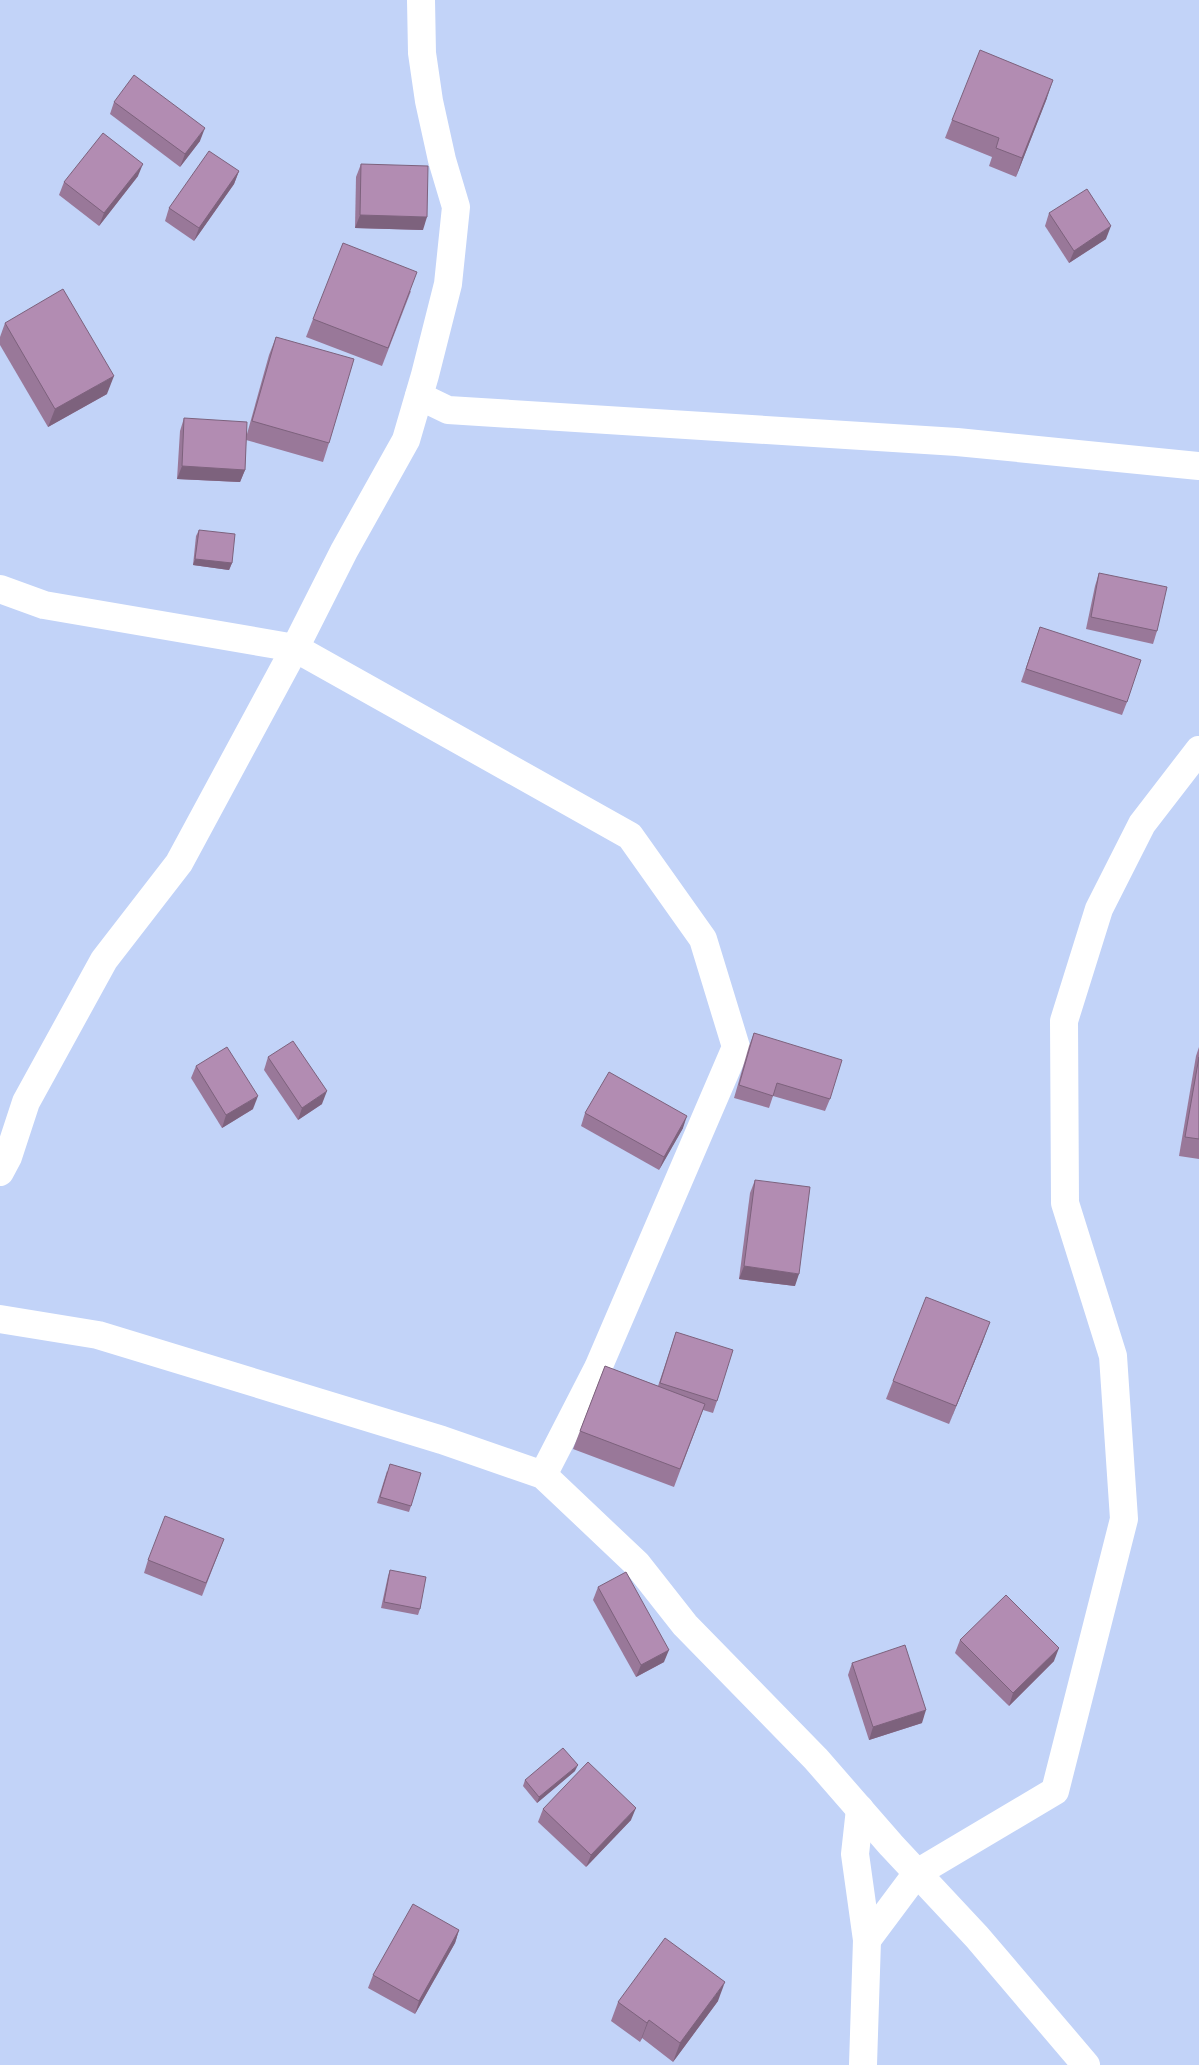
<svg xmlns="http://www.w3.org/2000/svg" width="1199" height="2065" font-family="Poppins,sans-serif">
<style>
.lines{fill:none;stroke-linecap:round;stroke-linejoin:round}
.minor{stroke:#fff;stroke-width:28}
.wall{fill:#997899}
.shaded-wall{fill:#7d627d}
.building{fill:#b28cb2;stroke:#7d627d}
</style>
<rect width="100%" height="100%" fill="#c2d3f8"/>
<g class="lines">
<g class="minor">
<path d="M419,396l29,14 509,32 242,24"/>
<path d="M0,589l44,16 251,43 335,188 73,103 33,108 -138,321 -55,107"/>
<path d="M0,1172l8,-15 18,-55 78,-142 75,-97 116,-215 49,-97 62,-111 19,-65 23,-91 8,-77 -14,-47 -13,-59 -7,-48 -1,-53"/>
<path d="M0,1319l98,16 344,105 101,35 94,89 48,61 131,134 75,86 86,92 109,128"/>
<path d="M860,1809l-5,45 12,86 -4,125"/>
<path d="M867,1940l50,-67 138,-82 69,-272 -11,-163 -48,-153 -1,-182 35,-112 43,-85 57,-74"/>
</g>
</g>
<g class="wall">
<path d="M1047,98l-31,79 -27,-11 3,-9 -47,-19 7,-18z"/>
<path d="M114,102l86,39 -20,26 -70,-53z"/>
<path d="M361,164l62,66 -68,-2 1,-51z"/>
<path d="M239,171l-5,13 -40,57 -29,-20 4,-13z"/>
<path d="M138,176l-39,50 -40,-31 5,-13z"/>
<path d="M1049,213l57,26 -37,24 -24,-37z"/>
<path d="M411,291l-29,75 -76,-29 7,-18z"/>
<path d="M5,323l102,71 -59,33 -48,-82v-8z"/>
<path d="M276,337l53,106 -6,19 -77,-22 -1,30 -5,12 -63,-3 3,-48 4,-13 63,16 22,-79z"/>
<path d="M199,530l33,33 -3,7 -36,-5 3,-29z"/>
<path d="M1099,573l58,58 -4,13 -67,-15 9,-43z"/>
<path d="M1040,627l87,75 -5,13 -101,-33z"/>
<path d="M754,1033l76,66 -5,12 -52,-15 -4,12 -35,-10 15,-52z"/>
<path d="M1199,1047v112l-20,-3 17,-100z"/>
<path d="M268,1057l54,47 -24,16 -34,-50z"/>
<path d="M196,1066l57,43 -31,19 -31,-50z"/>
<path d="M585,1113l98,15 -24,42 -78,-44z"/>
<path d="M755,1180l40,106 -56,-7 11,-86z"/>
<path d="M676,1332l41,69 -4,12 -10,-3 -29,77 -101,-38 32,-83 53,20z"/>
<path d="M983,1341l-34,83 -63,-25 7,-18z"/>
<path d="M387,1471l24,35 -2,6 -32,-9z"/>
<path d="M224,1539l-22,57 -58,-23 4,-13z"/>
<path d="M390,1570l30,39 -2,6 -37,-7 7,-32z"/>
<path d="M598,1587l66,75 -28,15 -43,-77z"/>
<path d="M960,1640l94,21 -45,45 -54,-53z"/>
<path d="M852,1663l70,60 -53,17 -21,-65z"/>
<path d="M575,1771l-38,32 -14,-17 2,-6z"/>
<path d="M543,1809l88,11 -45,47 -48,-45z"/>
<path d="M459,1930l-4,13 -40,71 -47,-26 5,-13z"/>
<path d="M718,2001l-45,61 -31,-24 -2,4 -29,-21 7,-19z"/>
</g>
<g class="shaded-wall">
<path d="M1053,80l-6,18 -31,79 6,-19z"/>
<path d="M205,128l-5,13 -20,26 5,-13z"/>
<path d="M143,164l-5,12 -39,50 5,-13z"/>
<path d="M239,171l-5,13 -40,57 5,-13z"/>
<path d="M360,215l67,2 -4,13 -68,-2z"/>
<path d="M1111,226l-5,13 -37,24 5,-12z"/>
<path d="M114,376l-7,18 -59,33 7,-18z"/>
<path d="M182,466l63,4 -5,12 -63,-3z"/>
<path d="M195,559l37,4 -3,7 -36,-5z"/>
<path d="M327,1091l-5,13 -24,16 4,-12z"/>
<path d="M258,1096l-5,13 -31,19 4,-13z"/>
<path d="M687,1116l-4,12 -24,42 5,-13z"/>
<path d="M744,1266l55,8 -4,12 -56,-7z"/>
<path d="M990,1322l-7,19 -34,83 7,-18z"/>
<path d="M1059,1648l-5,13 -45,45 4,-13z"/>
<path d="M669,1650l-5,12 -28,15 5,-12z"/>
<path d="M926,1710l-4,13 -53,17 4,-13z"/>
<path d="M578,1765l-3,6 -38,32 2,-6z"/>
<path d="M636,1808l-5,12 -45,47 5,-12z"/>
<path d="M459,1930l-4,13 -40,71 4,-13z"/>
<path d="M725,1982l-7,19 -45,61 7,-19z"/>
<path d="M649,2020l-7,18 -2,4 7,-19z"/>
</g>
<g class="building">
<path d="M980,50l73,30 -31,78 -26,-10 3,-10 -47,-18z"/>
<path d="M134,75l71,53 -20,26 -71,-52z"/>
<path d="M103,133l40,31 -39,49 -40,-31z"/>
<path d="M209,151l30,20 -40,57 -30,-20z"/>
<path d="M361,164l67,2 -1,51 -67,-2z"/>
<path d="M1087,189l24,37 -37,25 -25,-38z"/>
<path d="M343,243l74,29 -29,76 -75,-29z"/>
<path d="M63,289l51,87 -59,33 -50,-86z"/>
<path d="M276,337l78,22 -25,84 -77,-22z"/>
<path d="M184,418l63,4 -2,48 -63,-4z"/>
<path d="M199,530l36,4 -3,29 -37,-4z"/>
<path d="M1099,573l68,14 -10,44 -66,-14z"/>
<path d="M1040,627l101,33 -14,42 -101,-33z"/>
<path d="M754,1033l88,27 -12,39 -53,-16 -4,13 -34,-11z"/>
<path d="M293,1041l34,50 -25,17 -34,-51z"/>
<path d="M227,1047l31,49 -32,19 -30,-49z"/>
<path d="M1199,1057v82l-14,-2z"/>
<path d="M609,1072l78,44 -23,41 -79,-44z"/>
<path d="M755,1180l55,7 -11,87 -55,-8z"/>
<path d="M926,1297l64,25 -34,84 -63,-25z"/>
<path d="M676,1332l57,18 -16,51 -57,-18z"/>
<path d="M605,1366l100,38 -25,65 -100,-38z"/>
<path d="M390,1464l31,9 -10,33 -31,-9z"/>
<path d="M165,1516l59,23 -18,44 -58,-23z"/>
<path d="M390,1570l36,7 -6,32 -36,-7z"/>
<path d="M626,1572l43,78 -28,15 -43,-78z"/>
<path d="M1006,1595l53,53 -46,45 -53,-53z"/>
<path d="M905,1645l21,65 -53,17 -21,-64z"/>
<path d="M563,1748l15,17 -39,32 -14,-17z"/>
<path d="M588,1762l48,46 -45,47 -48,-46z"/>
<path d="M413,1904l46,26 -40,71 -46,-26z"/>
<path d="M665,1938l60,44 -45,61 -31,-23 -2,3 -29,-21z"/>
</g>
</svg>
